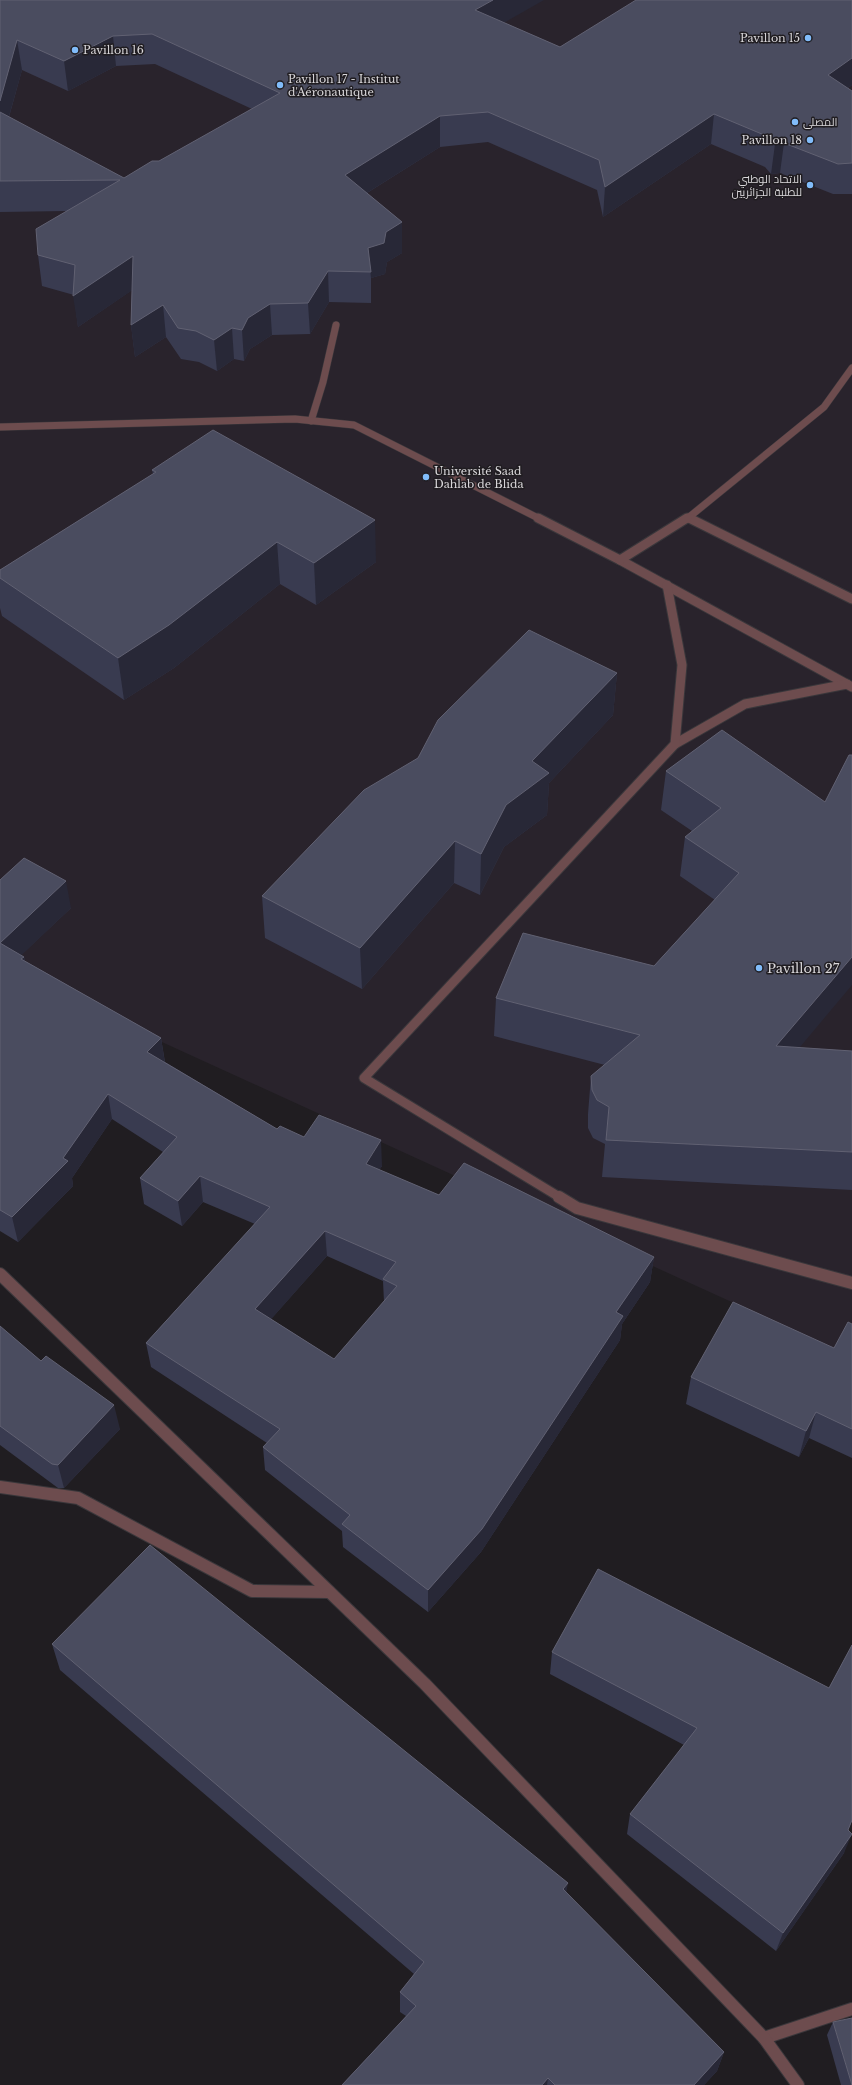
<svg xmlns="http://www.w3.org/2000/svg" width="852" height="2085" font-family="'Libre Baskerville',Cairo,serif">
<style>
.built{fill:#29232c}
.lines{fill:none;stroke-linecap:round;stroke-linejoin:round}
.service-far1-casing{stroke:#3a373b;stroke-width:8}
.service-casing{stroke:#3a373b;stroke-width:11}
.minor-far2-casing{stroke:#3a373b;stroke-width:8}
.minor-far1-casing{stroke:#3a373b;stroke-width:11}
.minor-casing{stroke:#3a373b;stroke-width:14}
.tertiary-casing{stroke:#3a373b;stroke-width:14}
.service-far1{stroke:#6d4c4e;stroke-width:7}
.service{stroke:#6d4c4e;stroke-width:9}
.minor-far2{stroke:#6d4c4e;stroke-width:7}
.minor-far1{stroke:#6d4c4e;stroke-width:9}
.minor{stroke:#6d4c4e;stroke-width:12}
.tertiary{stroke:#6d4c4e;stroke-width:12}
.wall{fill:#393b50;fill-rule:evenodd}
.shaded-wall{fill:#282837}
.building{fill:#4a4c5f;stroke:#616172;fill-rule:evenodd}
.poi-dot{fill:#81bcfa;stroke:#201d21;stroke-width:1.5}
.labels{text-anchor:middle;stroke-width:3;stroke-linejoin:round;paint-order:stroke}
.far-poi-label{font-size:11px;fill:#d9d7da;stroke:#201d21;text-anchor:start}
.poi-label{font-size:13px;fill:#d9d7da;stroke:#201d21;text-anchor:start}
</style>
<rect width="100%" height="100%" fill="#201d21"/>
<path class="built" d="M0,0h852v1357l-804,-367 -48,-36z"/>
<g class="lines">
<defs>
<g id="service-far1">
<path d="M311,421l12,-39 13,-57"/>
<path d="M0,427l295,-8 59,6 186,94"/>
<path d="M688,518l136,-111 28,-39"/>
</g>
<path id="service" d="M538,518l82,42 232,127"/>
<path id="minor-far2" d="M686,519h5"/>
<g id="minor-far1">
<path d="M689,518l163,81"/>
<path d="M620,560l67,-42"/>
<path d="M675,744l70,-40 102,-20"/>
<path d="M561,1198l-197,-120 311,-334 7,-79 -15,-80"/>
</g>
<g id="minor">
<path d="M559,1197l18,11 275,75"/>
<path d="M0,1487l78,11 174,93 77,1"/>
<path d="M764,2038l88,-29"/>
</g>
<path id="tertiary" d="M0,1274l425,410 339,354 34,47"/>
</defs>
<use href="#service-far1" class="service-far1-casing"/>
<use href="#service" class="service-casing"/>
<use href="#minor-far2" class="minor-far2-casing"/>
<use href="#minor-far1" class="minor-far1-casing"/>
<use href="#minor" class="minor-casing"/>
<use href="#tertiary" class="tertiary-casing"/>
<use href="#service-far1" class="service-far1"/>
<use href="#service" class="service"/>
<use href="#minor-far2" class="minor-far2"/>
<use href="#minor-far1" class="minor-far1"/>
<use href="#minor" class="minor"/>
<use href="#tertiary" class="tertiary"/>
</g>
<g class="wall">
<path d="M0,0l504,23 56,24 292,-47v85l-4,3 4,3v103h-19l-53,-21 -9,1 -6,-7 -54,-23 -108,73 -6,-27 -109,-48 -48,5 -73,46 35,29v31l-15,9 -2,12 -14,4v25l-42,-1 -19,32 -38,1 -22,14 -6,12 -10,-2 -17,12 -18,-9 -18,-3 -15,-22 -31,20 -4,-32 1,-35 -54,37 -4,-32 -32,-9 -4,-31 28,-44 -66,1zM155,64l97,45 -93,52 -35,17 -115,-61 13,-47 46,21 48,-25z"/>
<path d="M152,470l224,92 -60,43 -36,-21 -106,84 -50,32 -122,-84 -2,-8v-38l153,-96z"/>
<path d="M617,673l-4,42 -64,68 -2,32 -43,32 -24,48 -26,-12 -92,106 -97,-51 -3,-42 156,-138z"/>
<path d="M722,730l77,318 53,3v139l-250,-13 3,-33 -12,-6 -5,-10v-14l3,-38 14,-11 -111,-29 2,-38 158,-32 61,-66 -35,-24 5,-39 7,-6 -31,-21 5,-39z"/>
<path d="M0,880l71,28 -50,47 3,2 1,4 136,77 4,24 112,67 27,8 78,29 -3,4 60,25 215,62 -4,25 -28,42 -2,16 -139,212 -53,60 -85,-65 -1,-16 -77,-61 -2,-23 4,-4 -116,-76 -5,-24 109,-119 -52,-22 -21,24 -38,-22 -4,-26 23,-26 -51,-33 -40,59 1,8 -55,56 -18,-11zM327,1256l56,25 1,21 -50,57 -63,-40z"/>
<path d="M852,1324v134l-43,-20 -10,19 -113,-53 5,-27 143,-29z"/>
<path d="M0,1326l120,103 -56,59h-6l-58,-43z"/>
<path d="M52,1644l514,249 158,159 -7,19 -13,14h-362l64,-69 -6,-4v-20l14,-18 -354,-304z"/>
<path d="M852,1645v176l-4,9 -4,23 -68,98 -149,-117 3,-20 54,-69 -134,-71 2,-22 277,36z"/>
<path d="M833,2022l19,63h-11l-14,-50z"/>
</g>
<g class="shaded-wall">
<path d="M493,0h51l-70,40 1,-30z"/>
<path d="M113,36l3,30 -48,25 -4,-30z"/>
<path d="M17,40l5,30 -20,71 -2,-13v-27z"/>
<path d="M852,58v27l-29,20 5,-30z"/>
<path d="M714,114l-3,30 -108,73 2,-30z"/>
<path d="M440,116v31l-94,59 -1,-31z"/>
<path d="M784,143l-4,30 -9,1 4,-30z"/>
<path d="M402,222v31l-15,9 -2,12 -14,4 -3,-30 18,-16z"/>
<path d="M133,256l4,31 -59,40 -5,-31z"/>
<path d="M328,271l1,31 -19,32 -2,-31z"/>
<path d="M270,304l2,31 -22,14 -6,12 -2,-31 6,-12z"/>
<path d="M163,305l3,32 -31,20 -4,-32z"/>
<path d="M232,328l2,31 -17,12 -3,-31z"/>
<path d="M375,520l1,42 -60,43 -2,-42z"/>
<path d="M277,542l3,42 -106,84 -50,32 -6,-42z"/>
<path d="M617,673l-4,42 -64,68 -2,32 -43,32 -24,48 1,-41 25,-49 26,-44z"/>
<path d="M455,841l-1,42 -92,106 -2,-41z"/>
<path d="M66,881l5,27 -65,62 -6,-27z"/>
<path d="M24,957l5,26 -8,-24z"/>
<path d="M852,957v28l-83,99 7,-38z"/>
<path d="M161,1038l4,26 -18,-12z"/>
<path d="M108,1094l4,25 -40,59 1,8 -55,56 -6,-25 51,-59z"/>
<path d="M381,1140l1,26 -15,24 -1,-26z"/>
<path d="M200,1176l3,26 -21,24 -4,-25z"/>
<path d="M325,1231l2,25 -69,78 -3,-25z"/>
<path d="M654,1257l-4,25 -28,42 -2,16 -139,212 -53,60v-22z"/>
<path d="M114,1405l6,24 -56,59 -6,-23z"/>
<path d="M816,1412l-7,26 -10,19 7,-26z"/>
<path d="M852,1834l-8,19 -68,98 7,-18z"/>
<path d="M568,1883l-4,22 -1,-16z"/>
<path d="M724,2052l-7,19 -13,14h-10z"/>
<path d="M548,2078l-1,7h-5z"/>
</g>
<g class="building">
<path d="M0,0h493l-18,10 85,37 76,-47h216v58l-24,17 24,16v72l-14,1 -54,-21 -9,1 -6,-7 -55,-23 -109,73 -6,-27 -111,-48 -48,4 -95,59 57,47 -16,10 -2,11 -16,5 3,24 -43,-1 -20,32 -38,1 -22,14 -6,12 -10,-2 -18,12 -18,-9 -18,-3 -15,-23 -32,20 2,-69 -60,40 2,-31 -37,-10 -2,-26 84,-49 -120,1v-69l124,66 28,-17h7l121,-68 -128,-59 -39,2 -49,25 -47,-21 -17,61z"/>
<path d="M213,430l162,90 -61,43 -37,-21 -108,83 -51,33 -118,-80v-8l156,-98 -4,-2z"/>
<path d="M529,630l88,43 -85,88 17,12 -43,32 -25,49 -26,-13 -95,107 -98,-52 102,-106 54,-32 20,-38z"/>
<path d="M722,730l103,72 24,-47h3v202l-76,89 76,5v101l-246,-12 3,-33 -12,-7 -5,-10 -1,-14 49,-41 -144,-37 27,-65 131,33 85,-93 -54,-36 36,-29 -55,-37z"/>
<path d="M24,858l42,23 -66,62v-63z"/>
<path d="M0,943l24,14 -3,2 140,79 -14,14 130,77 3,-3 24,11 15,-22 62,25 -15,24 73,31 25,-32 190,94 -38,55 7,4 -141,213 -54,61 -86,-66 8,-9 -87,-68 17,-18 -134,-86 124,-136 -70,-31 -22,25 -38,-23 37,-41 -69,-43 -45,64 5,3 -56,56 -12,-7zM325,1231l71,31 -13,17 14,7 -63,73 -79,-50z"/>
<path d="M733,1302l101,46 14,-26 4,2v105l-36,-17 -10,19 -115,-54z"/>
<path d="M0,1326l41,35 5,-5 68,49 -56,60 -6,-1 -52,-38z"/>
<path d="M150,1545l418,338 -5,6 161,163 -30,33h-139l-7,-7 -6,7h-200l74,-79 -16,-14 24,-30 -372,-318z"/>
<path d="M598,1569l231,119 23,-43v175l-4,10 4,4 -69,99 -153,-119 67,-86 -145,-76z"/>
<path d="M852,2018v67l-19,-63z"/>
</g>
<g class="poi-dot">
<circle cx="808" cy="38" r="4"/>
<circle cx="75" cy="50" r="4"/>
<circle cx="280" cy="85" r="4"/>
<circle cx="795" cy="122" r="4"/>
<circle cx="810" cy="140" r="4"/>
<circle cx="810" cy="185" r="4"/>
<circle cx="426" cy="477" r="4"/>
<circle cx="759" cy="968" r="4"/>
</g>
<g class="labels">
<g class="far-poi-label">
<text x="800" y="42" text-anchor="end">Pavillon 15</text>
<text x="83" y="54">Pavillon 16</text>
<text x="288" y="83">Pavillon 17 - Institut<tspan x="288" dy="13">d'Aéronautique</tspan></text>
<text x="803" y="126">المصلى</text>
<text x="802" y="144" text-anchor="end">Pavillon 18</text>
<text x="802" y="183" text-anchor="end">الاتحاد الوطني<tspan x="802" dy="13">للطلبة الجزائريين</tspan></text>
<text x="434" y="475">Université Saad<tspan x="434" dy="13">Dahlab de Blida</tspan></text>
</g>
<g class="poi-label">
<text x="767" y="973">Pavillon 27</text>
</g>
</g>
</svg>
